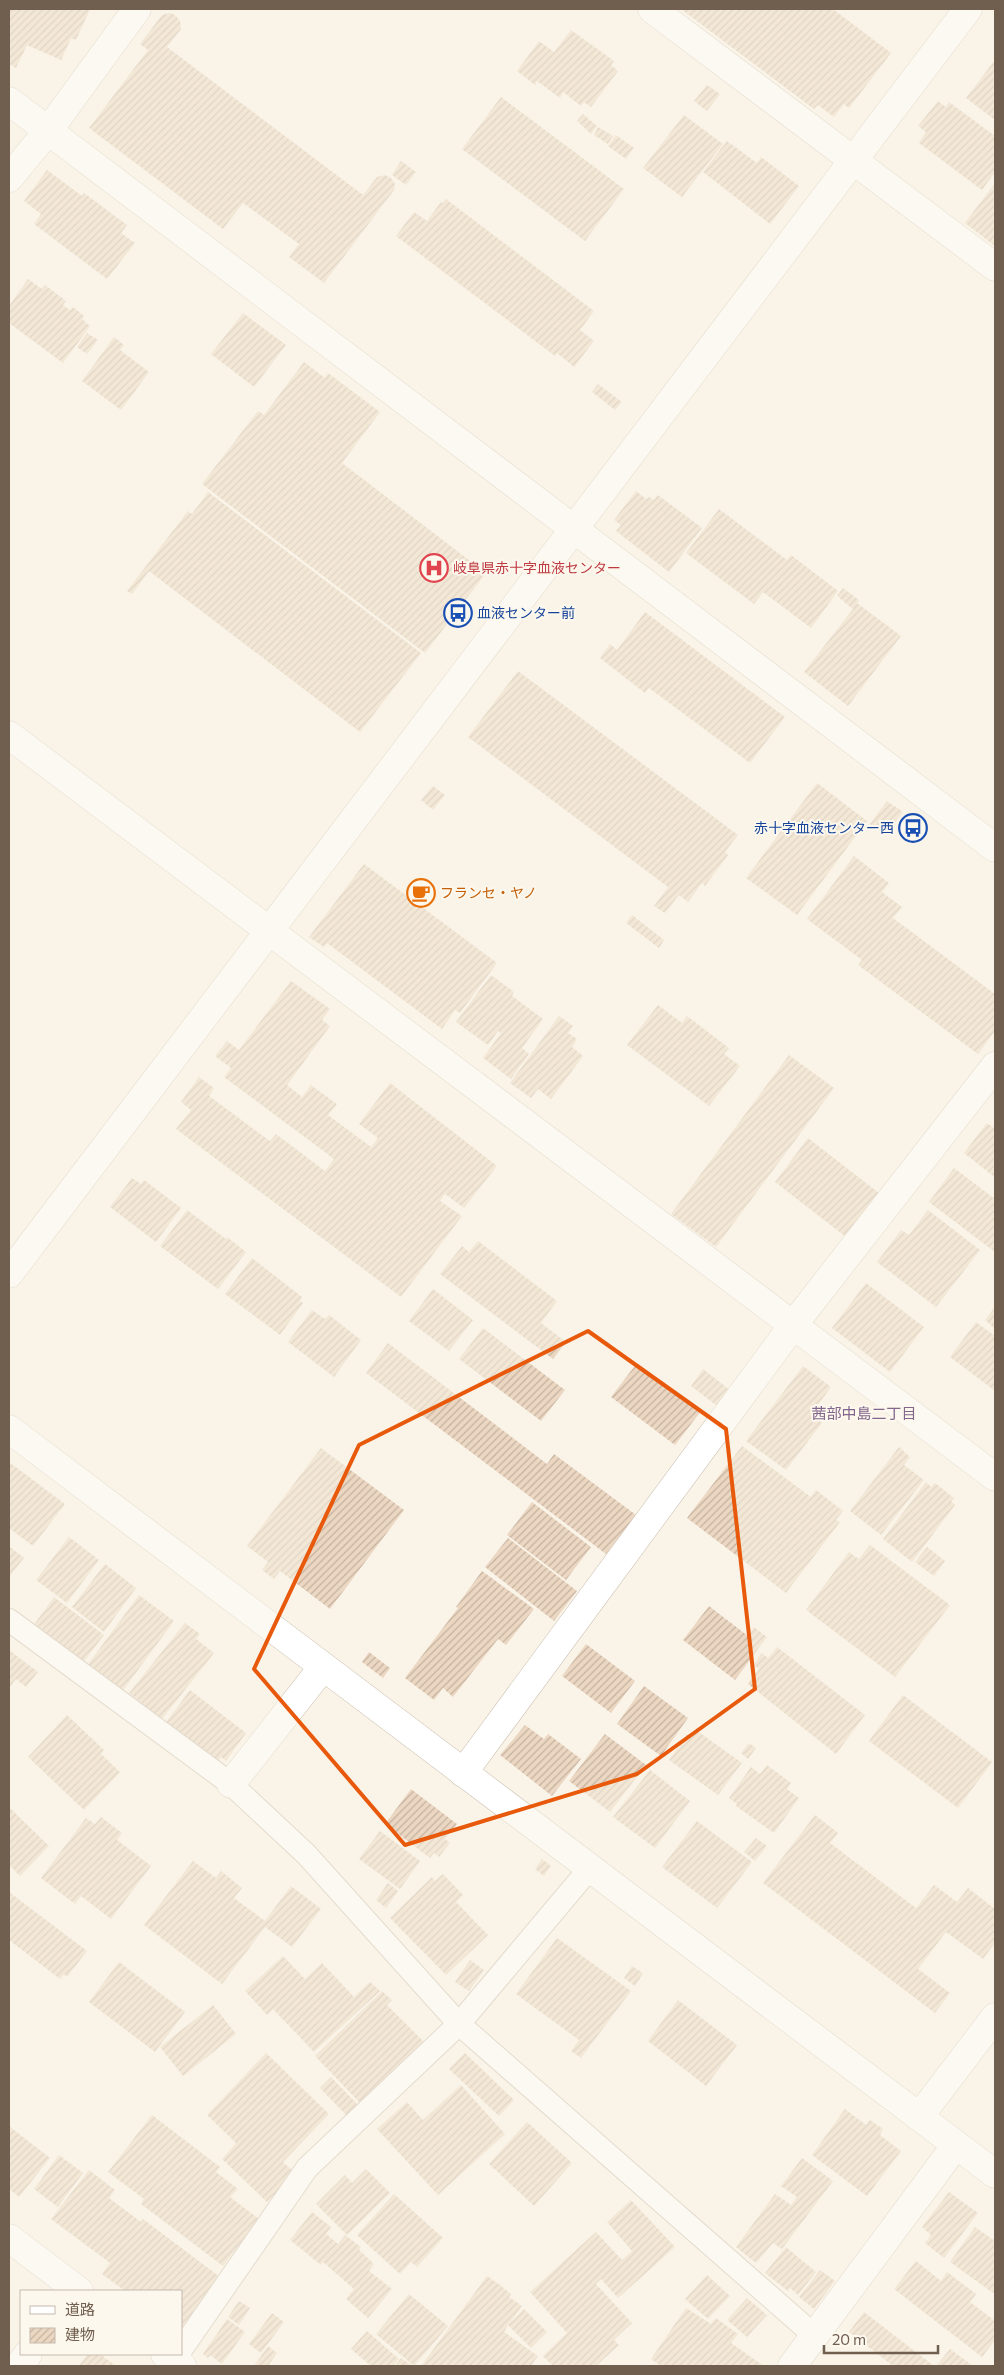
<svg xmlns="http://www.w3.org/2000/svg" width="1004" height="2375" font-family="Commissioner,'Noto Sans JP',sans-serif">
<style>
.building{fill:url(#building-hatch)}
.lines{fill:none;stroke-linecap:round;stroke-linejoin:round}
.lane-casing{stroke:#cabdaf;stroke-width:24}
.street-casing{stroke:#cabdaf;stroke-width:29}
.secondary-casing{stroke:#ccbead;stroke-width:29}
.lane{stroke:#fff;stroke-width:22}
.street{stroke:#fff;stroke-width:28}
.secondary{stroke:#fff;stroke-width:28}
.marked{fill:none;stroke:#e8590c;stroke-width:4;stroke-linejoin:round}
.labels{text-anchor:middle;stroke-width:4;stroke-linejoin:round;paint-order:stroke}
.health-label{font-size:14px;fill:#be3a42;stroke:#fdf8ed;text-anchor:start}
.transit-label{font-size:14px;fill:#164399;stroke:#fdf8ed;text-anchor:start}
.food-label{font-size:14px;fill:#c56008;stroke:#fdf8ed;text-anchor:start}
.neighbourhood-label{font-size:15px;fill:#83668c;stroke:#fdf8ed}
</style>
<defs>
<pattern id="building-hatch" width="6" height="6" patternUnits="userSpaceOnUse" patternTransform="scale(1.25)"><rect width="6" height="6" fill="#ecd7c2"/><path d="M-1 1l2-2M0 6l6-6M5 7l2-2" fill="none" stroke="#c4b2a0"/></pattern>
</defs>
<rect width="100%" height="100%" fill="#faf4e8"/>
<g class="building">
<path d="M9,9h81l-14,31 -5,-2 -10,22 -34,-15 -11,23 -7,-4z"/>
<path d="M681,9h152l58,44 -42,55 -5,-4 -10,13 -16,-12 -4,4z"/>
<path d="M170,13l5,2 5,6 1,8 -14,18 196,148 14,-18 8,-2 6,3 4,6 -1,6 -70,93 -35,-26 10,-13 -56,-41 -20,26 -134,-101 59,-78 -8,-6 22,-29z"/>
<path d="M571,30l43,31 -3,4 7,6 -27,36 -7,-5 -3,4 -18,-14 -3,6 -23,-17 -2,4 -18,-14 22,-30 15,11z"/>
<path d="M995,60v60l-29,-22z"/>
<path d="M707,85l13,9 -13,17 -13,-10z"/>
<path d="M501,97l123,92 -39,52 -123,-92z"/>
<path d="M938,101l8,6 3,-5 46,34v36l-13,18 -63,-47 7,-11 -8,-6z"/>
<path d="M583,114l14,12 -6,8 -14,-13z"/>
<path d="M684,115l39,29 -41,53 -39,-29z"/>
<path d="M598,127l15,9 -5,8 -14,-9z"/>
<path d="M616,135l18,13 -8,11 -18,-13z"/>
<path d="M727,141l30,22 4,-6 38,29 -29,38 -67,-52z"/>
<path d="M401,161l15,11 -10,13 -14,-10z"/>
<path d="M47,170l35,26 2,-3 43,32 -6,8 14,10 -28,36 -73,-55 7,-10 -17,-13z"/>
<path d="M995,183v63l-30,-23z"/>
<path d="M446,199l148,112 -14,19 14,11 -20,26 -17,-14 -2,3 -159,-120 18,-24 13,9 14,-19 2,1z"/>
<path d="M28,279l14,10 3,-4 21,16 -3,4 7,5 3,-3 11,9 -2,3 8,7 -27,37 -54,-40v-17z"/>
<path d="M243,313l43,32 -32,42 -43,-33z"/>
<path d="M87,333l11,7 -11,14 -10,-7z"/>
<path d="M114,337l10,8 -4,5 29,22 -28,38 -39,-29z"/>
<path d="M304,362l21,16 3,-5 52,39 -38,51 144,110 -61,80 -223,-169 56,-73 6,4z"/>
<path d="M598,384l24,18 -7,8 -23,-18z"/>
<path d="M636,491l10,8 3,-2 5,3 4,-5 44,33 -33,44 -53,-41 5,-6 -7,-5z"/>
<path d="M208,492l213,161 -61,79 -211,-161 -17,23 -5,-3 61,-80 4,3z"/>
<path d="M719,509l68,51 4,-5 47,36 -27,37 -48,-36 -9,12 -68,-51z"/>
<path d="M843,588l16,12 -2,3 44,33 -53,70 -44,-34 49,-63 -16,-13z"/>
<path d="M645,612l140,105 -35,46 -101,-75 -4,5 -45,-35 10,-14 7,6z"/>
<path d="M518,671l220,164 -13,17 3,3 -23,31 -3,-3 -14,19 -9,-7 -14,18 -11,-7 14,-19 -200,-150z"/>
<path d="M817,783l50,38 -70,94 -51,-37z"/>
<path d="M433,786l12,9 -12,15 -12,-10z"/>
<path d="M887,801l16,11 -18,23 -15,-11z"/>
<path d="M854,856l35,27 -7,9 20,15 -9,11 102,76v37l-17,23 -120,-89 4,-5 -55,-41z"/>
<path d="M364,864l133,99 -37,50 -5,-3 -13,19 -115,-86 -3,4 -15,-10z"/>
<path d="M632,915l32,25 -5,8 -33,-25z"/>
<path d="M491,975l23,17 -2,4 31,23 -21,29 7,6 -18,25 -28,-21 18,-25 -3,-2 -10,14 -32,-23z"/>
<path d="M291,981l39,28 -8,11 8,6 -43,59 15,12 9,-12 26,19 -9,11 43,32 7,-9 -19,-14 31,-41 107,83 -33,42 -19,-14 -5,7 22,15 -61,81 -225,-168 15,-19 -10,-8 18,-25 15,11 -5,8 61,45 6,-7 49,37 9,-12 -110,-82 7,-9 -16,-12 12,-15 12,9z"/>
<path d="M658,1005l24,18 5,-7 42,32 -5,6 16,12 -31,40 -82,-61z"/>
<path d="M559,1016l14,10 -5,7 9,6 -5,8 11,9 -32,43 -13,-10 -7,9 -21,-15z"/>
<path d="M789,1055l45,33 -118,159 -45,-33z"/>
<path d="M987,1123l8,6v44l-2,3 -29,-23z"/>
<path d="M808,1138l71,55 -33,44 -71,-55z"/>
<path d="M954,1168l41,31v53l-66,-50z"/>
<path d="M132,1178l9,6 3,-4 37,28 -25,34 -46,-35z"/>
<path d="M187,1210l39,29 1,-2 19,15 -28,37 -58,-43z"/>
<path d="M928,1210l52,40 -44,57 -59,-45 24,-32 8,5z"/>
<path d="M478,1241l79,60 -16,22 25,19 -13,17 -113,-85 22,-28 7,6z"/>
<path d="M252,1258l50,39 -2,4 3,2 -23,32 -55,-41z"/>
<path d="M866,1283l58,44 -34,45 -58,-44z"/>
<path d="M433,1289l40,31 -24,31 -40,-30z"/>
<path d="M995,1307v22l-10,-9z"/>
<path d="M312,1310l13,9 4,-4 32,25 -27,37 -46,-35z"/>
<path d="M976,1322l19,14v55l-45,-34z"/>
<path d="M483,1328l82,62 -24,31 -82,-62z"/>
<path d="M388,1343l159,121 7,-10 82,61 -30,39 -240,-181z"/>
<path d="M637,1363l64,48 -26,34 -64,-48z"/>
<path d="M803,1366l28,21 -20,27 11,9 -36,47 -40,-29z"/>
<path d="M703,1369l27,21 -13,16 -26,-20z"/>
<path d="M742,1446l69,51 5,-7 27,21 -7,9 4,2 -54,71 -99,-75z"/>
<path d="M899,1447l11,10 -6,8 20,15 -43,55 -31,-24z"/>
<path d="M321,1448l83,62 -74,99 -50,-38 -6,8 -12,-9 6,-8 -21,-16z"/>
<path d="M9,1462l56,42 -32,42 -24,-18z"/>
<path d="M926,1482l5,5 4,-4 19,15 -3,3 4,4 -43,57 -29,-23z"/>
<path d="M532,1502l59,45 -25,33 -59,-45z"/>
<path d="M69,1537l30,23 -32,43 -31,-23z"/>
<path d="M508,1538l69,53 -23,30 -69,-54z"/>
<path d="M870,1545l80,60 -55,72 -89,-67 43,-58 10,7z"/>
<path d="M9,1546l15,12 -15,19z"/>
<path d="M927,1547l18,14 -11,15 -19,-14z"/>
<path d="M105,1564l31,24 -32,44 -32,-25z"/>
<path d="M482,1571l52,38 -28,36 -8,-6 -45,58 -10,-9 -9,12 -29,-22 53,-70 -2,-1z"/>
<path d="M139,1595l35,26 -53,72 -35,-26z"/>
<path d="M54,1597l50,38 -22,29 -49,-38z"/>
<path d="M709,1606l39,30 6,-9 13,10 -32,43 -52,-40z"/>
<path d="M185,1623l15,11 -4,5 18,14 -52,66 -33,-26z"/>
<path d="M586,1644l49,37 -24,32 -49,-37z"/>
<path d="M777,1647l88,68 -29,39 -88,-70 11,-15 -6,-4 9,-12 6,5z"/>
<path d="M9,1650l29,22 -12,15 -10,-8 -7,9z"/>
<path d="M369,1652l21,16 -7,10 -21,-16z"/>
<path d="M644,1686l44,32 -27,38 -44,-32z"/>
<path d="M190,1690l56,43 -20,28 -5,-4 -5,7 -52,-39z"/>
<path d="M903,1695l89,67 -34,46 -89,-67z"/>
<path d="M67,1715l37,35 -3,4 19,18 -36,38 -56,-53z"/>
<path d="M525,1725l19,14 4,-5 33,25 -29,37 -52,-41z"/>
<path d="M696,1730l46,33 -24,32 -49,-35 18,-25 4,3z"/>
<path d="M605,1734l41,31 -36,47 -41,-31z"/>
<path d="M749,1743l7,5 -8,11 -7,-6z"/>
<path d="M767,1765l24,18 -4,6 12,9 -25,35 -38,-27 1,-2 -8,-6 22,-31 9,7z"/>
<path d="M650,1770l40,31 -35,47 -42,-31z"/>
<path d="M411,1789l46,35 -12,15 5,4 -11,14 -5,-4 -4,5 -45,-34z"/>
<path d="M9,1807l40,39 -29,30 -11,-11z"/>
<path d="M815,1815l23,18 -8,10 86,65 18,-23 23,17 11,-14 27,21v34l-12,16 -37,-27 -28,37 32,24 -15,20 -172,-130z"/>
<path d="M101,1817l21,16 -5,7 34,26 -40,53 -30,-23 -6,8 -34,-26 45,-60 9,6z"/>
<path d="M697,1821l55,41 -35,46 -55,-41z"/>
<path d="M380,1831l40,30 -20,28 -41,-30z"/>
<path d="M756,1838l11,8 -12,15 -11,-9z"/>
<path d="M542,1859l9,7 -7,10 -9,-7z"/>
<path d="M193,1861l23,17 5,-7 21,17 -8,10 31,23 26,-35 30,23 -29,38 -27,-20 -43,57 -78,-59z"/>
<path d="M443,1874l20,21 -7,7 32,33 -42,40 -56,-57 42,-41 3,4z"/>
<path d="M388,1883l10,8 -12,17 -10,-8z"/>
<path d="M9,1892l78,59 -20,26 -3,-3 -4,5 -51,-39z"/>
<path d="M557,1938l74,53 -50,67 -10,-7 8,-11 -63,-46z"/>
<path d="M283,1956l22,23 17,-16 32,34 16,-15 10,9 -66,61 -41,-43 -6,6 -22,-24z"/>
<path d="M470,1960l14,10 -15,21 -14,-9z"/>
<path d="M119,1962l66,50 -30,40 -66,-50z"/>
<path d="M632,1966l11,7 -8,13 -11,-8z"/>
<path d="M382,1991l10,9 -5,5 37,37 -64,61 -45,-47z"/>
<path d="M678,2000l59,45 -31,41 -58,-45z"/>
<path d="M213,2005l23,29 -53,42 -23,-29z"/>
<path d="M266,2053l63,61 -46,48 12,11 -28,29 -45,-43 14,-16 -29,-28z"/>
<path d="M465,2053l49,47 -15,16 -50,-47z"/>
<path d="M331,2077l27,28 -11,11 -27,-28z"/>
<path d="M461,2085l44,49 -67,61 -61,-66 30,-27 16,18z"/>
<path d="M845,2109l21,16 4,-5 13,9 -3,6 21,16 -34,45 -55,-41z"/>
<path d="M152,2115l68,52 -4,5 22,17 -8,8 29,22 -36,47 -82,-62 3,-5 -36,-27z"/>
<path d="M527,2122l45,41 -38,43 -45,-42z"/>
<path d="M9,2126l41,32 -31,39 -10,-8z"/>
<path d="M59,2155l24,18 -25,34 -24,-18z"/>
<path d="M802,2158l31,23 -51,68 -9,-6 -17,20 -20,-16 39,-53 16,11 6,-8 -16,-11z"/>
<path d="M366,2169l24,24 -43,42 -31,-31 29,-29 7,8z"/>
<path d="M89,2170l26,20 -6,8 32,24 2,-3 77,58 -39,52v-38h-56l-23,-17 8,-11 -59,-44z"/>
<path d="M949,2192l29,21 -34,45 -19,-15 6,-8 -9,-8z"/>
<path d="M394,2194l49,44 -26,29 -6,-5 -11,12 -43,-39z"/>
<path d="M631,2200l44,47 -57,51 -17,-19 -5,5 36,39 -18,17 5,5 -23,21h-46l2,-1 -9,-9 24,-23 -37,-41 66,-60 26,28 10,-9 -25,-29z"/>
<path d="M312,2212l19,15 -5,7 12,10 7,-9 16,12 -2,3 15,14 -5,7 23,18 -24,29 -22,-19 8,-10 -31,-27 -2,3 -31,-25z"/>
<path d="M975,2227l20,14v48l-2,4 -43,-31z"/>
<path d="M786,2247l30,25 -18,23 -8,-7 -2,3 -23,-18z"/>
<path d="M916,2261l25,20 6,-9 29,22 -6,8 25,19v19l-13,17 -88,-68z"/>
<path d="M820,2270l15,11 -21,28 -15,-12z"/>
<path d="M707,2275l23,21 -22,23 -23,-20z"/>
<path d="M487,2276l13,9 11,9 -2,3 13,9 -13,18 15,-15 23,23 -16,16 -23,-23 -4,7 34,24 -7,10h-110z"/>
<path d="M409,2294l39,32 -34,40 -38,-32z"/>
<path d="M747,2298l20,17 -20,22 -20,-17z"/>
<path d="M239,2301l11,7 -11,17 -11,-8z"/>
<path d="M686,2308l25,16 5,-6 22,16 -7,9 33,23h-103l-10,-7z"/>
<path d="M864,2312l70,54h-41l-44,-34z"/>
<path d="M272,2313l12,9 -23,31 -12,-9z"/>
<path d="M227,2319l18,13 -23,32 -12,-9 -2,3 -5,-4z"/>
<path d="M367,2331l32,28 -6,7h-22l-20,-17z"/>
<path d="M268,2346l9,7 -9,13h-14z"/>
<path d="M950,2349l23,17h-37z"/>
<path d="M88,2354h12l16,12h-37z"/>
<path d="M401,2358l11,8h-17z"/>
</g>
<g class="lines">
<defs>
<g id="lane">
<path d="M9,1620l222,164 75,70 153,170 356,312"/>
<path d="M181,2350l126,-182 152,-144 131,-156"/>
</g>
<g id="street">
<path d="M652,9l343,258"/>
<path d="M9,101l986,747"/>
<path d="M9,178l39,-47 89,-122"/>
<path d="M9,735l986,742"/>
<path d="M9,1429l986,745"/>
<path d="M463,1773l331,-449 201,-258"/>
<path d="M231,1784l92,-117"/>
<path d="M919,2117l76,-100"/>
<path d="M9,2238l70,53"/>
<path d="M165,2354l17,12"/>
<path d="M19,2366l9,-12"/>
<path d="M792,2366l164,-221"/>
</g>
<path id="secondary" d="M9,1274l959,-1265"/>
</defs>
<use href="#lane" class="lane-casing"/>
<use href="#street" class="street-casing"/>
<use href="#secondary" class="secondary-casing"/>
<use href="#lane" class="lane"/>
<use href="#street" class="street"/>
<use href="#secondary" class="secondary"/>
</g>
<path d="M0 0H1004V2375H0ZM588,1331l138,98 29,260 -118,85 -232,71 -151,-176 105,-224z" fill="#faf4e8" fill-opacity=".55" fill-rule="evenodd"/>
<path class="marked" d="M588,1331l138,98 29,260 -118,85 -232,71 -151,-176 105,-224z"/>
<defs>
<symbol id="hospital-ring" viewBox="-11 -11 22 22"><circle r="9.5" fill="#fdf8ed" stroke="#e0444e" stroke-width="1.5"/><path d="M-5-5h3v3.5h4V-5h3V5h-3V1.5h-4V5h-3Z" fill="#e0444e"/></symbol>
<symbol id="bus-ring" viewBox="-11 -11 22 22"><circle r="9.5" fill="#fdf8ed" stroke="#1a4fb4" stroke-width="1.5"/><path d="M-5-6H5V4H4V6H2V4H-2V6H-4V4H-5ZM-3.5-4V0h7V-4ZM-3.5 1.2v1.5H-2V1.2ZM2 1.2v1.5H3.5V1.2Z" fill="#1a4fb4"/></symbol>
<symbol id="cafe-ring" viewBox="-11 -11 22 22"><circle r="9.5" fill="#fdf8ed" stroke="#e8710a" stroke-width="1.5"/><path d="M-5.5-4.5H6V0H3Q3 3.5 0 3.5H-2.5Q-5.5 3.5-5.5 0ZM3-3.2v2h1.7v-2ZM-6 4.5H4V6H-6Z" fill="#e8710a"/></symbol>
</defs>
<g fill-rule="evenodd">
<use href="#hospital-ring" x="418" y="552" width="32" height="32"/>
<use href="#bus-ring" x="442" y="597" width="32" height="32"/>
<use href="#bus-ring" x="897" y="812" width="32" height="32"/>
<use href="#cafe-ring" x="405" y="877" width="32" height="32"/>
</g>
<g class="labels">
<g class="health-label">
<text x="453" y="573">岐阜県赤十字血液センター</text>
</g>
<g class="transit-label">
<text x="477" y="618">血液センター前</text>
<text x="894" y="833" text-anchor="end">赤十字血液センター西</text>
</g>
<g class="food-label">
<text x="440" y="898">フランセ・ヤノ</text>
</g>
<g class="neighbourhood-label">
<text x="864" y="1419">茜部中島二丁目</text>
</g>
</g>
<rect width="1004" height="2375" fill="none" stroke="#705e4f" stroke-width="20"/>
<rect x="20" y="2290" width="162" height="65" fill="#fdf8ed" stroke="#c5baae"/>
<rect x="30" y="2306" width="25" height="8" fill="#ffffff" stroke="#c5baae"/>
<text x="65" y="2315" font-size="15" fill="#705e4f">道路</text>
<rect x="30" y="2328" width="25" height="15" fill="url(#building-hatch)" stroke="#c5baae"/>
<text x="65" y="2340" font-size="15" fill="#705e4f">建物</text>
<path d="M824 2345v8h114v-8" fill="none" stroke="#705e4f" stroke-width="2.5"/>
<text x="832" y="2345" font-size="15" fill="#705e4f" stroke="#fdf8ed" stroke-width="4" paint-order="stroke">20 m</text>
</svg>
